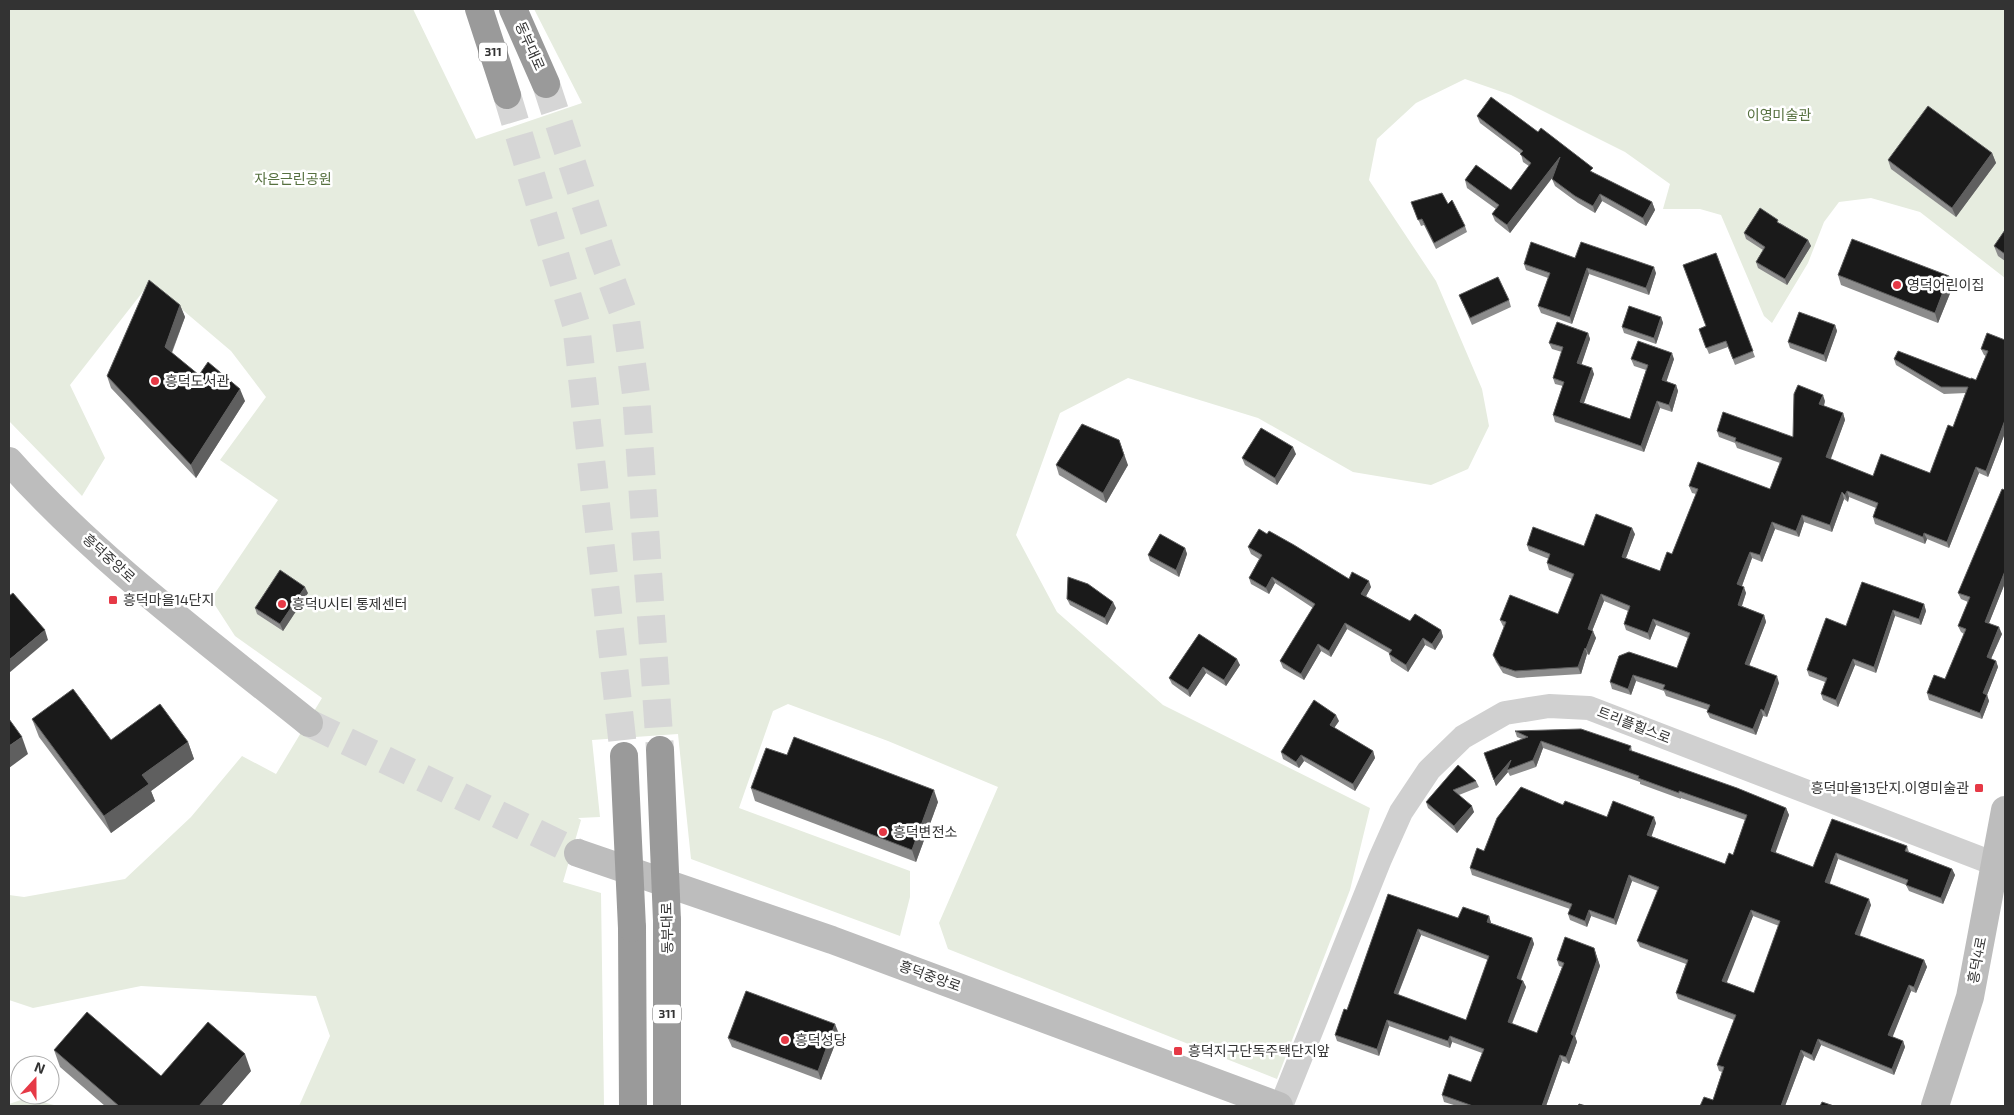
<svg xmlns="http://www.w3.org/2000/svg" width="2014" height="1115" font-family="'Exo 2','Noto Sans KR',sans-serif">
<style>
.green{fill:#e6ecdf}
.lines{fill:none;stroke-linecap:round;stroke-linejoin:round}
.secondary-tunnel{stroke:#d6d6d6;stroke-width:28;stroke-dasharray:28 14;stroke-linecap:butt}
.highway-tunnel{stroke:#d6d6d6;stroke-width:28;stroke-dasharray:28 14;stroke-linecap:butt}
.street{stroke:#d0d0d0;stroke-width:24}
.secondary{stroke:#bdbdbd;stroke-width:28}
.highway{stroke:#9a9a9a;stroke-width:28}
.highway-bridge{stroke:#9a9a9a;stroke-width:28}
.wall{fill:#8c8c8c;fill-rule:evenodd}
.shaded-wall{fill:#5f5f5f}
.building{fill:#1a1a1a;stroke:#5f5f5f;fill-rule:evenodd}
.poi-dot{fill:#e63946;stroke:#fff;stroke-width:2}
.labels{text-anchor:middle;stroke-width:5;stroke-linejoin:round;paint-order:stroke}
.shield{fill:#fff;stroke:#707070;stroke-width:1}
.shield-label{font-size:12px;font-weight:bold;fill:#333}
.street-label{font-size:14px;fill:#333;stroke:#fff}
.park-label{font-size:14px;fill:#56703f;stroke:#fff}
.poi-label{font-size:14px;fill:#333;stroke:#fff;text-anchor:start}
</style>
<rect width="100%" height="100%" fill="#fff"/>
<g class="green">
<path d="M9,9h404l63,130 106,-36 -48,-94h1471v269l-85,-66 -49,-14 -32,4 -15,20 -16,41 -36,60 -8,-7 -43,-101 -21,-6h-37l7,-25 -45,-32 -114,-57 -46,-16 -49,24 -39,36 -8,41 67,101 46,108 7,37 -21,43 -37,16 -78,-13 -95,-54 -130,-40 -68,35 -44,122 41,77 106,93 207,103 -20,82 -73,189 -329,-130 -9,-26 59,-136 -110,-46 -100,-37 -15,7 -34,97 171,63v26l-10,39 -209,-77 -13,-125 -86,6 8,77 -22,1 3,2 -18,62 38,11 3,213h-305l31,-70 -14,-40 -175,-10 -108,22 -24,-8v-105l15,2 101,-18 66,-62 51,-61 34,18 46,-76 -87,-62 -24,-37 67,-99 -58,-40 46,-63 -35,-46 -73,-62h-13l-75,96 35,73 -23,38 -73,-75z"/>
<path d="M27,1098l31,8h-49v-2z"/>
</g>
<g class="lines">
<path class="secondary-tunnel" d="M309,723l269,130"/>
<g class="highway-tunnel">
<path d="M546,84l57,174 23,62 10,74 24,356"/>
<path d="M507,95l69,229 48,432"/>
</g>
<path class="street" d="M1281,1106l99,-247 21,-47 28,-42 34,-33 42,-24 44,-7 40,2 406,156"/>
<g class="secondary">
<path d="M9,461c88,99 197,179 300,262"/>
<path d="M578,853l254,87 447,166"/>
<path d="M1935,1106l35,-109 35,-187"/>
</g>
<g class="highway">
<path d="M479,9l28,86"/>
<path d="M513,9l33,75"/>
<path d="M667,921v185"/>
<path d="M632,928l1,178"/>
</g>
<g class="highway-bridge">
<path d="M660,750l7,171"/>
<path d="M624,756l8,172"/>
</g>
</g>
<g class="wall">
<path d="M1477,116l61,16 57,42 57,28 3,8 -9,16 -44,-25 -7,12 -17,-10 -23,-17 -3,-7 1,-3 -43,57 -15,-12 -3,-7 4,-5 -29,-21 -2,-8 46,10 18,-24 -6,-4 -2,-8 -41,-31z"/>
<path d="M1992,153l4,10 -40,54 -65,-48 -3,-9z"/>
<path d="M1411,202l54,24 2,6 -31,17 -12,-24 -3,1z"/>
<path d="M1780,223l28,17 3,6 -24,39 -29,-17 -2,-6 7,-12 -17,-11 -2,-6z"/>
<path d="M2005,230v31l-7,-5 -4,-10z"/>
<path d="M1716,253l39,104 -20,8 -7,-18 -19,7 -10,-25 7,-3z"/>
<path d="M1575,258l81,15 -7,22 -60,-21 -17,50 -31,-11 -3,-7 10,-28 -22,-8 -2,-6z"/>
<path d="M1838,275l111,1 4,10 -15,37 -97,-38z"/>
<path d="M1459,295l50,5 2,7 -39,18z"/>
<path d="M180,305l5,12 -13,36 27,22 46,26 -49,77 -85,-90 -4,-12z"/>
<path d="M1661,317l2,6 -7,21 -32,-11 -2,-6z"/>
<path d="M1835,325l2,6 -11,31 -36,-14 -2,-6z"/>
<path d="M1588,333l2,6 -9,25 13,10 -10,29 46,16 16,-49 -12,-4 -3,-7h43l-8,22 10,4 2,6 -6,21 -12,-4 -16,44 -89,-30 -2,-7 10,-29 -8,-2 -2,-6 9,-26 -10,-3 -3,-6z"/>
<path d="M2005,340v93l-17,44 -9,-4 -30,75 -22,-9 -2,5 -50,-20 -2,-7 3,-9 -27,-11 -1,5 -4,-3 -12,33 -28,-10 -5,15 -24,-8 -13,33 -10,-4 -10,28 4,7 -4,13 22,9 2,7 -17,44 30,17 -12,34 -4,-1 -7,19 -46,-17 -3,-6 1,-2 -42,-14 -2,-5 -28,-10 -5,14 -19,-6 -2,-7 9,-26 58,12 11,-30 -32,-13 -6,15 -24,-10 -2,-6 4,-13 -24,-10 -12,30 4,7 -7,17 -2,-1 -6,20 -64,4 -14,-5 -7,-11 -3,-7 11,-28 -1,-1 -3,-6 58,-6 14,-35 -23,-9 -2,-7 2,-4 -20,-8 -2,-6 57,1 51,-12 -9,24 34,13 12,-17 24,-60 -4,-1 -3,-7 81,3 10,-26 -43,-15 -2,-5 -16,-6 -2,-6 76,6 32,-36 -1,5 19,7 2,7 -15,39 43,17 57,-3 23,-46 13,-34 -22,1 -48,-29 -2,-6 77,20 5,1 10,-24 -2,-1 -3,-6z"/>
<path d="M1296,454l-19,31 -32,-20 -3,-7z"/>
<path d="M1056,465h72l-22,38 -47,-28z"/>
<path d="M2005,490v93l-16,40 13,11 -11,25 5,2 2,6 -11,28 2,6 -7,18 -53,-19 -2,-7 18,-14 19,-45 -3,-2 -3,-6 10,-24 -7,-3 -3,-6z"/>
<path d="M1248,547l101,32 22,8 -5,9 44,25 31,9 2,7 -8,13 -10,-5 -17,27 -17,-11 -2,-7v-1l-42,-24 -16,28 -10,-6 -17,29 -21,-12 -3,-7 33,-53 -38,-25 -6,11 -18,-10 -2,-6 10,-19 -8,-5z"/>
<path d="M1185,548l2,6 -8,23 -29,-16 -2,-6z"/>
<path d="M1862,582l62,22 2,7 -5,14 -26,-9 -19,57 -21,-8 -17,42 -15,-7 -2,-6 4,-12 -16,-6 -2,-6 39,-44z"/>
<path d="M308,593l-25,38 -26,-17 -2,-6z"/>
<path d="M1067,599l49,9 -9,17 -37,-20z"/>
<path d="M1199,634l41,31 -14,21 -20,-13 -16,24 -18,-13 -3,-6z"/>
<path d="M32,719l79,21 77,2 6,17 -43,32 4,10 -44,32 -72,-96z"/>
<path d="M1339,721l-5,7 39,23 2,7 -20,33 -51,-30 -5,7 -16,-9 -2,-7z"/>
<path d="M1515,731l116,15 1,5 154,57 3,7 -14,37 38,15 19,-48 75,27 2,6 43,17 3,6 -12,29 -34,-13 -3,-6 -68,-26 -9,25 42,21 -12,31 65,24 3,7 -11,26 -5,-2 -19,46 11,4 2,6 -11,28 -73,-30 -7,16 -10,-5 -19,50h-85l13,-6 9,-28 -3,-1 -2,-6 17,-45 -56,-21 -2,-6 10,-29 -46,-17 -3,-6 21,-50 -26,-10 -16,44 -25,-9 -4,11 -17,-7 -2,-6 2,-5 -98,-34 -2,-7 14,-17 79,-46 44,12 49,6 -5,13 74,28 8,-9 12,-35 -64,-22v1l-41,-15v-2l-97,-34 -7,19 -26,9 -2,-4 -12,14 -12,-33 38,-14 -5,-2zM1753,916l26,10 -25,67 -28,-11z"/>
<path d="M787,755l151,47 -22,60 -161,-61 -4,-13z"/>
<path d="M1458,765l18,16 3,6 -20,8 15,17 -17,21 -29,-25 -2,-6z"/>
<path d="M1388,894l70,24 31,-2 2,7 41,15 2,6 -13,36 2,1 3,6 -14,37 25,9 25,-66 -3,-1 -2,-6 37,-12 6,18 -25,70 2,6 -8,22 -7,-3 -16,45h-89l-13,-4 -2,-7 29,-13 11,-29 -30,-11 -2,6 -61,-22 -10,30 -42,-15 -2,-6 12,-25zM1421,935l67,25 -22,60 -68,-25z"/>
<path d="M839,1034l-18,46 -89,-33 -4,-9z"/>
<path d="M54,1050l107,26 90,-5 -30,35h-116l-45,-39z"/>
</g>
<g class="shaded-wall">
<path d="M1992,153l4,10 -40,54 -4,-9z"/>
<path d="M1560,157l3,7 -53,69 -3,-8z"/>
<path d="M1600,194l2,7 -7,12 -2,-7z"/>
<path d="M1652,202l3,8 -9,16 -3,-8z"/>
<path d="M1808,240l3,6 -24,39 -2,-6z"/>
<path d="M1654,267l2,6 -7,22 -3,-7z"/>
<path d="M1587,268l2,6 -17,50 -2,-7z"/>
<path d="M1949,276l4,10 -15,37 -3,-10z"/>
<path d="M180,305l5,12 -16,42 -4,-12z"/>
<path d="M1661,317l2,6 -7,21 -2,-6z"/>
<path d="M1835,325l2,6 -11,31 -2,-7z"/>
<path d="M1588,333l2,6 -10,30 -3,-6z"/>
<path d="M1672,353l2,6 -9,27 -3,-6z"/>
<path d="M1592,368l2,6 -12,34 -2,-6z"/>
<path d="M1676,385l2,6 -6,21 -3,-7z"/>
<path d="M240,389l5,12 -49,77 -5,-13z"/>
<path d="M1823,395l2,6 -3,10 -3,-7z"/>
<path d="M1657,401l3,7 -16,44 -3,-6z"/>
<path d="M1843,413l2,7 -16,44 -3,-7z"/>
<path d="M2005,420v13l-17,44 -2,-6z"/>
<path d="M1119,440l9,25 -22,38 -3,-10z"/>
<path d="M1293,447l3,7 -19,31 -2,-7z"/>
<path d="M1976,467l3,6 -30,75 -2,-6z"/>
<path d="M1847,491l2,6 -1,5 -3,-7z"/>
<path d="M1842,492l2,7 -12,33 -2,-7z"/>
<path d="M1802,515l2,7 -5,15 -3,-6z"/>
<path d="M1772,522l3,7 -13,33 -2,-7z"/>
<path d="M1632,528l3,6 -11,29 -2,-6z"/>
<path d="M1924,533l3,6 -2,5 -2,-7z"/>
<path d="M1185,548l2,6 -8,23 -3,-7z"/>
<path d="M1750,552l2,6 -12,33 -3,-7z"/>
<path d="M2005,571v12l-18,45 -2,-6z"/>
<path d="M1272,577l3,6 -6,11 -3,-6z"/>
<path d="M1369,581l2,6 -7,13 -3,-6z"/>
<path d="M305,587l3,6 -25,38 -3,-7z"/>
<path d="M1744,587l2,6 -6,18 -2,-6z"/>
<path d="M1601,594l3,7 -14,35 -2,-7z"/>
<path d="M1113,602l3,6 -9,17 -2,-7z"/>
<path d="M1924,604l2,7 -5,14 -2,-6z"/>
<path d="M1893,610l2,6 -19,57 -2,-6z"/>
<path d="M1764,615l2,7 -19,49 -2,-7z"/>
<path d="M1653,619l3,6 -6,15 -2,-7z"/>
<path d="M1345,623l2,6 -16,28 -2,-6z"/>
<path d="M1999,627l3,7 -13,29 -2,-6z"/>
<path d="M45,630l3,10 -39,33v-13z"/>
<path d="M1441,630l2,7 -8,13 -3,-6z"/>
<path d="M1593,631l3,7 -7,17 -3,-6z"/>
<path d="M1423,638l2,7 -17,27 -2,-7z"/>
<path d="M1318,644l3,7 -17,29 -3,-6z"/>
<path d="M1585,648l2,6 -6,20 -3,-7z"/>
<path d="M1237,659l3,6 -14,21 -2,-6z"/>
<path d="M1853,659l2,6 -17,42 -2,-7z"/>
<path d="M1996,661l2,6 -11,28 2,6 -7,18 -2,-6 3,-20z"/>
<path d="M1203,667l3,6 -16,24 -2,-7z"/>
<path d="M1633,675l3,6 -5,14 -3,-6z"/>
<path d="M1777,676l2,7 -12,34 -3,-6z"/>
<path d="M1761,709l2,7 -7,19 -3,-6z"/>
<path d="M1336,715l3,6 -7,10 -2,-6z"/>
<path d="M22,737l6,17 -19,14v-22z"/>
<path d="M1541,741l2,7 -7,19 -3,-7z"/>
<path d="M188,742l6,17 -43,32 4,10 -44,32 -7,-17 38,-41z"/>
<path d="M1373,751l2,7 -20,33 -2,-7z"/>
<path d="M1301,755l3,6 -5,7 -3,-6z"/>
<path d="M1511,760l-4,10 1,2 -12,14 -2,-6z"/>
<path d="M934,790l4,12 -22,60 -4,-12z"/>
<path d="M1472,806l2,6 -17,21 -3,-7z"/>
<path d="M1786,808l3,7 -15,42 -3,-6z"/>
<path d="M1654,817l2,6 -6,18 -3,-6z"/>
<path d="M1836,853l2,6 -10,30 -3,-7z"/>
<path d="M1952,869l3,6 -12,29 -2,-6z"/>
<path d="M1629,875l3,6 -16,44 -2,-6z"/>
<path d="M1869,899l2,6 -13,36 -3,-7z"/>
<path d="M1589,910l2,6 -4,11 -2,-6z"/>
<path d="M1751,910l2,6 -28,71 -3,-6z"/>
<path d="M1489,916l2,7 -2,5 -2,-6z"/>
<path d="M1418,929l3,6 -25,64 -2,-6z"/>
<path d="M1532,938l2,6 -15,40 -2,-6z"/>
<path d="M1594,948l6,18 -25,70 2,6 -8,22 -3,-7 5,-23z"/>
<path d="M1924,960l3,7 -11,26 -2,-6z"/>
<path d="M1523,981l3,6 -16,41 -2,-6z"/>
<path d="M1909,985l2,6 -20,50 -3,-6z"/>
<path d="M1387,1020l2,6 -10,30 -2,-7z"/>
<path d="M835,1024l4,10 -18,46 -3,-9z"/>
<path d="M1450,1036l2,6 -2,6 -2,-7z"/>
<path d="M1818,1039l3,6 -7,16 -2,-6z"/>
<path d="M1903,1041l2,6 -11,28 -2,-6z"/>
<path d="M1801,1050l3,6 -19,50h-4z"/>
<path d="M245,1054l6,17 -30,35h-22z"/>
<path d="M1560,1055l2,6 -16,45h-4z"/>
</g>
<g class="building">
<path d="M1491,97l47,35 3,-4 52,40 -3,3 62,31 -9,16 -43,-24 -7,12 -18,-10 -23,-17 8,-22 -53,68 -15,-11 7,-9 -34,-25 11,-15 35,25 20,-27 -11,-9 3,-3 -46,-35z"/>
<path d="M1928,106l64,47 -40,55 -64,-48z"/>
<path d="M1442,193l6,11 4,-4 13,26 -31,17 -12,-24 -4,1 -7,-18z"/>
<path d="M1760,208l18,12 -1,2 31,18 -23,39 -29,-17 9,-15 -21,-14z"/>
<path d="M2005,230v24l-11,-8z"/>
<path d="M1852,239l97,37 -14,37 -97,-38z"/>
<path d="M1531,242l44,16 6,-16 73,25 -8,21 -59,-20 -17,49 -32,-11 12,-33 -26,-9z"/>
<path d="M1716,253l37,98 -20,8 -7,-18 -20,7 -7,-19 7,-3 -23,-61z"/>
<path d="M1498,277l11,23 -39,18 -11,-23z"/>
<path d="M149,280l31,25 -15,42 34,28 9,-13 32,27 -49,76 -84,-89z"/>
<path d="M1629,306l32,11 -7,21 -32,-11z"/>
<path d="M1799,312l36,13 -11,30 -36,-13z"/>
<path d="M1557,322l31,11 -11,30 15,5 -12,34 50,17 18,-54 -17,-6 7,-18 34,12 -10,27 14,5 -7,20 -12,-4 -16,45 -88,-31 11,-33 -11,-4 10,-31 -14,-4z"/>
<path d="M1987,333l18,7v80l-19,51 -10,-4 -29,75 -23,-9 -1,4 -50,-20 5,-14 -31,-12 -2,4 -3,-3 -12,33 -28,-10 -6,16 -24,-9 -12,33 -10,-3 -13,32 7,3 -6,18 26,10 -19,49 32,12 -13,35 -3,-2 -8,20 -46,-17 3,-7 -47,-16 2,-4 -32,-10 -5,14 -18,-7 9,-26 10,-4 48,16 13,-35 -37,-14 -5,14 -24,-9 6,-18 -29,-12 -13,35 5,2 -7,18 -1,-1 -7,19 -63,4 -15,-5 -7,-11 13,-33 -6,-2 10,-25 48,19 16,-40 -27,-11 3,-9 -23,-9 6,-18 51,19 12,-32 36,14 -10,29 38,14 7,-19 5,2 26,-65 -9,-3 9,-24 72,27 12,-31 -47,-17 1,-3 -19,-7 6,-19 70,25 1,-43 4,-9 25,10 -4,9 24,9 -17,44 47,19 8,-22 49,19 18,-48 5,2 15,-40h-27l-47,-28 4,-8 73,28v-1l5,2 12,-29 -7,-2z"/>
<path d="M1082,424l37,16 5,15 -21,38 -47,-28z"/>
<path d="M1261,428l32,19 -18,31 -33,-20z"/>
<path d="M2002,489l3,1v81l-20,51 14,5 -12,30 9,4 -13,32 4,2 -7,18 -53,-20 7,-18 11,4 21,-50 -8,-3 12,-29 -12,-4z"/>
<path d="M1259,529l8,5 2,-3 25,14 55,34 3,-7 17,9 -8,13 49,27 5,-7 26,16 -9,14 -9,-6 -17,27 -17,-11 3,-4 -47,-27 -16,28 -11,-7 -17,30 -21,-13 35,-57 -43,-27 -6,11 -17,-10 13,-23 -14,-8z"/>
<path d="M1160,534l25,14 -9,22 -28,-15z"/>
<path d="M280,570l25,17 -25,37 -25,-16z"/>
<path d="M1068,577l20,7 25,18 -8,16 -38,-19z"/>
<path d="M1862,582l62,22 -5,15 -26,-9 -19,57 -21,-8 -17,41 -15,-6 6,-16 -20,-8 19,-52 20,8z"/>
<path d="M13,593l32,37 -36,30v-64z"/>
<path d="M1199,634l38,25 -13,21 -21,-13 -15,23 -19,-12z"/>
<path d="M73,689l38,51 49,-36 28,38 -46,33 7,9 -45,32 -72,-97z"/>
<path d="M1314,700l22,15 -6,10 43,26 -20,33 -52,-29 -5,7 -15,-10z"/>
<path d="M9,719l13,18 -13,9z"/>
<path d="M1581,729l50,17 -2,4 108,38 49,20 -15,43 42,16 19,-48 75,27 -2,5 47,18 -11,29 -35,-13 2,-5 -72,-27 -11,29 44,17 -14,35 69,26 -10,27 -5,-2 -21,50 15,6 -11,28 -74,-30 -6,16 -11,-5 -20,56h-81l4,-9 9,3 11,-33 -7,-2 19,-50 -60,-22 12,-33 -51,-19 22,-54 -30,-12 -15,44 -25,-9 -4,11 -17,-7 4,-10 -102,-36 7,-20 7,3 13,-33 24,-31 42,18 2,-4 42,16 6,-16 41,16 -7,18 78,29 4,-11 4,2 14,-40 -68,-24v2l-41,-15 1,-2 -98,-35 -8,19 -26,10 4,-10 -17,20 -10,-27 44,-16 -13,-6zM1751,910l29,11 -26,72 -32,-12z"/>
<path d="M794,737l140,53 -22,60 -161,-62 15,-40 21,7z"/>
<path d="M1458,765l18,16 -23,9 19,16 -18,20 -28,-24z"/>
<path d="M1388,894l70,24 5,-11 26,9 -2,6 45,16 -15,40 6,3 -15,41 29,11 27,-70 -7,-3 8,-23 29,11 3,12 -26,74 3,2 -8,21 -6,-2 -18,51h-69l-31,-11 7,-21 22,8 13,-33 -34,-13 -2,5 -61,-21 -10,29 -42,-14 9,-26 3,1zM1418,929l71,27 -23,64 -72,-27z"/>
<path d="M746,991l89,33 -17,47 -90,-33z"/>
<path d="M87,1012l74,64 47,-54 37,32 -46,52h-80l-65,-56z"/>
<path d="M1822,1102l12,4h-14z"/>
<path d="M1579,1104l7,2h-8z"/>
</g>
<g class="poi-dot">
<circle cx="1897" cy="285" r="5"/>
<circle cx="155" cy="381" r="5"/>
<rect x="108" y="595" width="10" height="10" rx="2.5"/>
<circle cx="282" cy="604" r="5"/>
<rect x="1974" y="783" width="10" height="10" rx="2.5"/>
<circle cx="883" cy="832" r="5"/>
<circle cx="785" cy="1040" r="5"/>
<rect x="1173" y="1046" width="10" height="10" rx="2.5"/>
</g>
<g class="labels">
<g class="shield">
<rect x="479" y="42.5" width="28" height="19" rx="4"/>
<rect x="653" y="1004.5" width="28" height="19" rx="4"/>
</g>
<g class="shield-label">
<text x="493" y="56">311</text>
<text x="667" y="1018">311</text>
</g>
<g class="street-label">
<text transform="translate(530 46) rotate(66)" y="5">동부대로</text>
<text transform="translate(109 558) rotate(42)" y="5">흥덕중앙로</text>
<text transform="translate(1634 725) rotate(21)" y="5">트리플힐스로</text>
<text transform="translate(667 928) rotate(-91)" y="5">동부대로</text>
<text transform="translate(1977 960) rotate(-79)" y="5">흥덕4로</text>
<text transform="translate(930 976) rotate(20)" y="5">흥덕중앙로</text>
</g>
<g class="park-label">
<text x="1779" y="120">이영미술관</text>
<text x="293" y="184">자은근린공원</text>
</g>
<g class="poi-label">
<text x="1907" y="290">영덕어린이집</text>
<text x="165" y="386">흥덕도서관</text>
<text x="123" y="605">흥덕마을14단지</text>
<text x="292" y="609">흥덕U시티 통제센터</text>
<text x="1969" y="793" text-anchor="end">흥덕마을13단지.이영미술관</text>
<text x="893" y="837">흥덕변전소</text>
<text x="795" y="1045">흥덕성당</text>
<text x="1188" y="1056">흥덕지구단독주택단지앞</text>
</g>
</g>
<rect width="2014" height="1115" fill="none" stroke="#333333" stroke-width="20"/>
<g transform="translate(35 1080) rotate(21)"><circle r="24" fill="#ffffff" stroke="#adadad"/>
<path d="M0-4L9 19L0 12L-9 19Z" fill="#e63946"/>
<text y="-8" font-size="14" font-weight="bold" text-anchor="middle" fill="#333333">N</text>
</g>
</svg>
